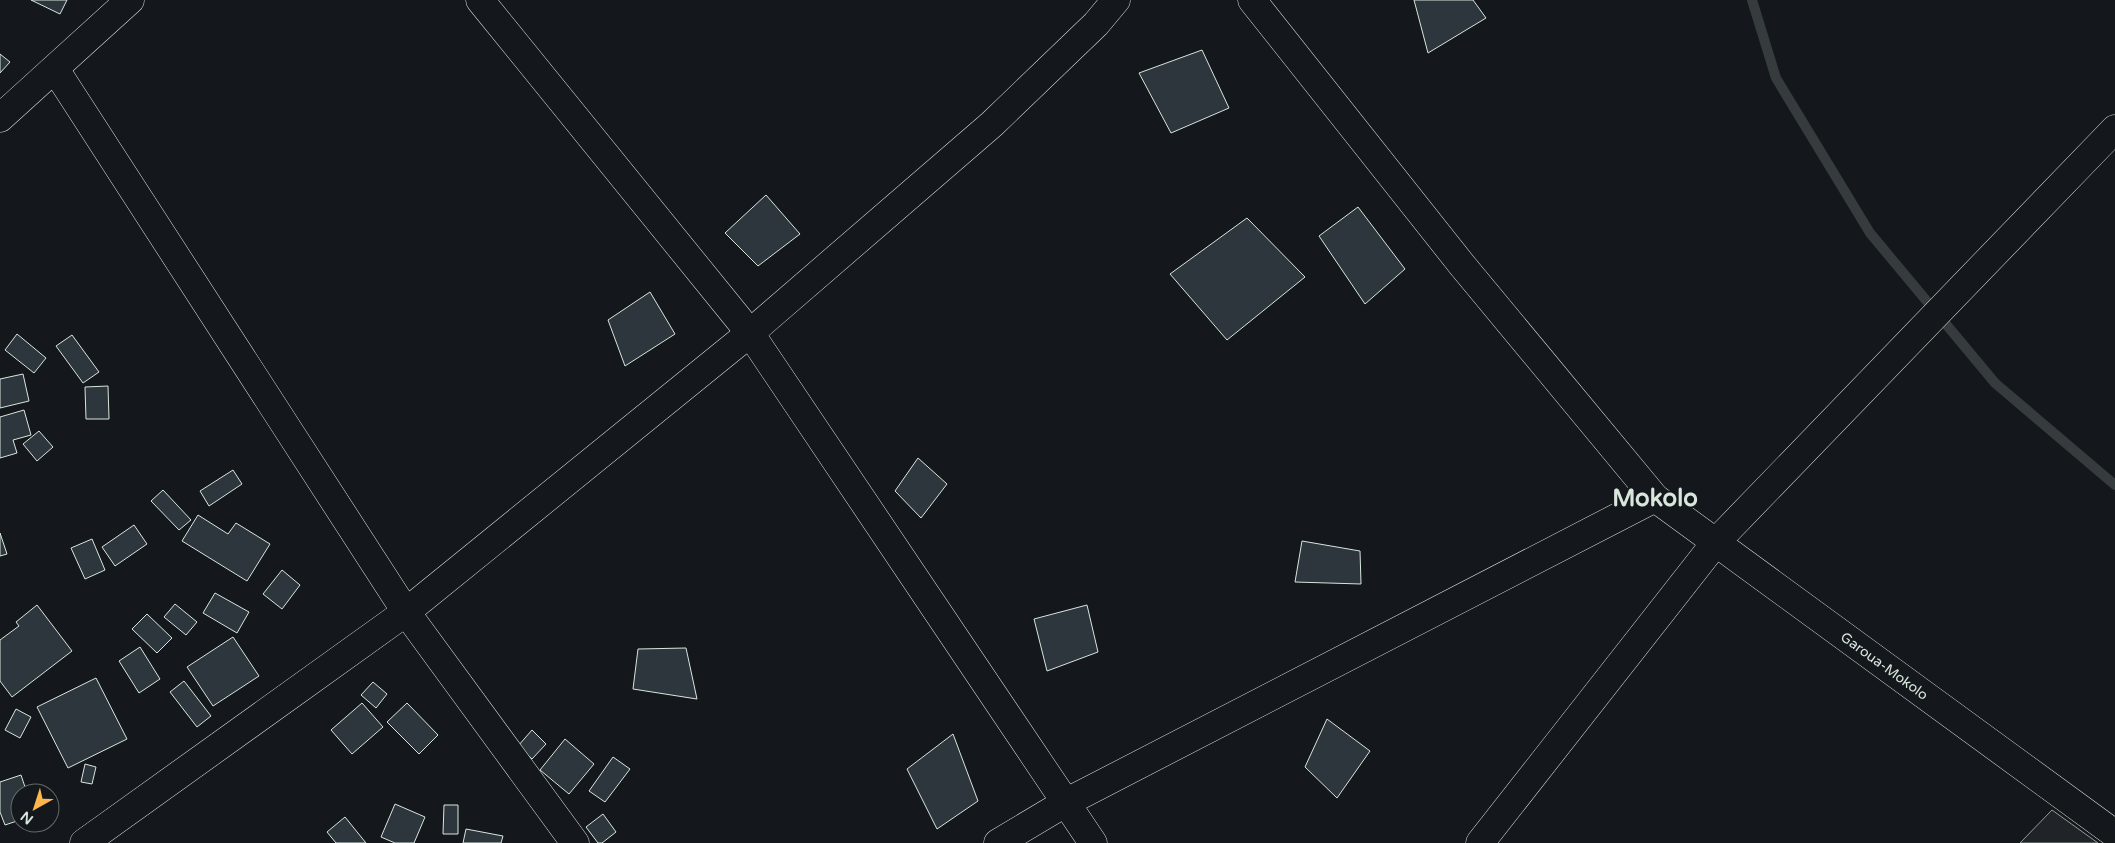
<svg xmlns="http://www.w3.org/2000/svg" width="2115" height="843" font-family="'Varela Round',sans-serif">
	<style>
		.green { fill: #202428; stroke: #939e99 }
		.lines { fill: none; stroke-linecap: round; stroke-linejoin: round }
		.stream { stroke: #363b3e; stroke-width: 10 }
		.building { fill: #2c363c; stroke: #d8e6dc }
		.minor-casing { stroke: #d8e6dc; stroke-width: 29 }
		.major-casing { stroke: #d8e6dc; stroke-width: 29 }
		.minor { stroke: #14181c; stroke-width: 28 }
		.major { stroke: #14181c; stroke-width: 28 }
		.labels { text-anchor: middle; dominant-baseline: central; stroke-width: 4; stroke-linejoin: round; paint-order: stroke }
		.street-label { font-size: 14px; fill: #d8e6dc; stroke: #14181c }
		.town-label { font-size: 24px; font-weight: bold; fill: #d8e6dc; stroke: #14181c }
	</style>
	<rect width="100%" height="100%" fill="#14181c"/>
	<polygon class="green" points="2052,810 2098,843 2020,843"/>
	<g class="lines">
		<polyline class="stream" points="1752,0 1776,78 1870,233 1995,383 2115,485"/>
	</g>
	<g class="building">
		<polygon points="31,0 67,0 60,14"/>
		<polygon points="1414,0 1473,0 1486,18 1428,53"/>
		<polygon points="1202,50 1229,108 1171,133 1139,73"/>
		<polygon points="0,54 10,62 0,73"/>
		<polygon points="766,195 800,234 758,266 725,233"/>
		<polygon points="1358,207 1405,269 1365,304 1319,236"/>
		<polygon points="1247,218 1305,277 1227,340 1170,274"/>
		<polygon points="650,292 675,334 625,366 608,320"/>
		<polygon points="17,334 46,358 34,373 5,350"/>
		<polygon points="72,335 99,372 83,383 56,346"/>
		<polygon points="23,374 29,401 0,408 0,379"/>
		<polygon points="108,386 109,419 86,419 85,387"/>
		<polygon points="24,410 31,435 13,440 17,453 0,458 0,417"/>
		<polygon points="39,431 53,447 37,461 23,444"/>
		<polygon points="918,458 947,484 921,518 895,491"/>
		<polygon points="233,470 242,484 209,506 200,491"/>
		<polygon points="163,490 191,520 179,530 151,501"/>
		<polygon points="198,515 228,534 236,523 270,544 247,581 182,541"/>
		<polygon points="134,525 147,544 115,566 102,547"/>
		<polygon points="0,533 7,554 0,556"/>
		<polygon points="92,539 105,570 85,579 71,548"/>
		<polygon points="1302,541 1360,551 1361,584 1295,582"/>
		<polygon points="282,570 300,585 282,609 263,594"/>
		<polygon points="215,593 249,612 237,633 203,613"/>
		<polygon points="175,604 197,622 186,635 164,617"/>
		<polygon points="37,605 72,651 12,697 0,681 0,640 19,626 16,622"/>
		<polygon points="1087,605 1098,652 1047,671 1034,619"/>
		<polygon points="147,614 172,638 157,653 132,629"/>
		<polygon points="233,637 259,676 213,706 187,667"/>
		<polygon points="140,647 160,679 139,693 119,661"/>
		<polygon points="686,648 697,699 633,689 638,649"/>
		<polygon points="96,678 127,739 68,768 37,707"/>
		<polygon points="184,681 211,716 197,727 170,692"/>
		<polygon points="373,682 387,694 376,708 361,695"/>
		<polygon points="362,703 383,727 352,754 331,730"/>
		<polygon points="407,703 438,735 419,754 387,722"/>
		<polygon points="16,709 31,717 20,738 5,730"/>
		<polygon points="1327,719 1370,751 1337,798 1305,767"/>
		<polygon points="532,730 546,744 532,759 518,746"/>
		<polygon points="953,734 978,801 937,829 907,769"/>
		<polygon points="565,739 594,764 569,794 540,770"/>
		<polygon points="613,757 630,769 605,802 589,791"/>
		<polygon points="85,764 96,767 92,784 81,782"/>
		<polygon points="21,775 27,793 20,793 20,820 5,825 0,812 0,782"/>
		<polygon points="395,804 425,817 414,843 395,843 381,837"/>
		<polygon points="444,805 458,805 458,834 443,834"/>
		<polygon points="603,814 616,832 602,843 598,843 586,827"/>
		<polygon points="345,817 366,843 336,843 327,832"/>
		<polygon points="466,829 503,836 501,843 463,843"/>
	</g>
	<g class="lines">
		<defs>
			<g id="minor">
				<polyline points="480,0 750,333 1093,843"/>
				<polyline points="55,69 406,612 575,843"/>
				<polyline points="0,118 130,0"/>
				<polyline points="84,843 406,612 750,333 992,124 1096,24 1116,0"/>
				<polyline points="1480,843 1716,542 2115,129"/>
			</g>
			<g id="major">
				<path id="s1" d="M1252,0L1462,265L1655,498L2115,834"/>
				<polyline points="998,843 1065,803 1655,498"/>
			</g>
		</defs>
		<use href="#minor" class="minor-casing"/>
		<use href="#major" class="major-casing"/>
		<use href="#minor" class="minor"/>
		<use href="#major" class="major"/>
	</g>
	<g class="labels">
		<g class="street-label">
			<text stroke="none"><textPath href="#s1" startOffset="925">Garoua-Mokolo</textPath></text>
		</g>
		<g class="town-label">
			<text x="1655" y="498">Mokolo</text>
		</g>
	</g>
	<g transform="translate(35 808) rotate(219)"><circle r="24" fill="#14181c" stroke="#626a69"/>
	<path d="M0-4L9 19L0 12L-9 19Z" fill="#ffb74d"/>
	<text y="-8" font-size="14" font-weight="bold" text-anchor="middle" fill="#d8e6dc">N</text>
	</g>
</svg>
